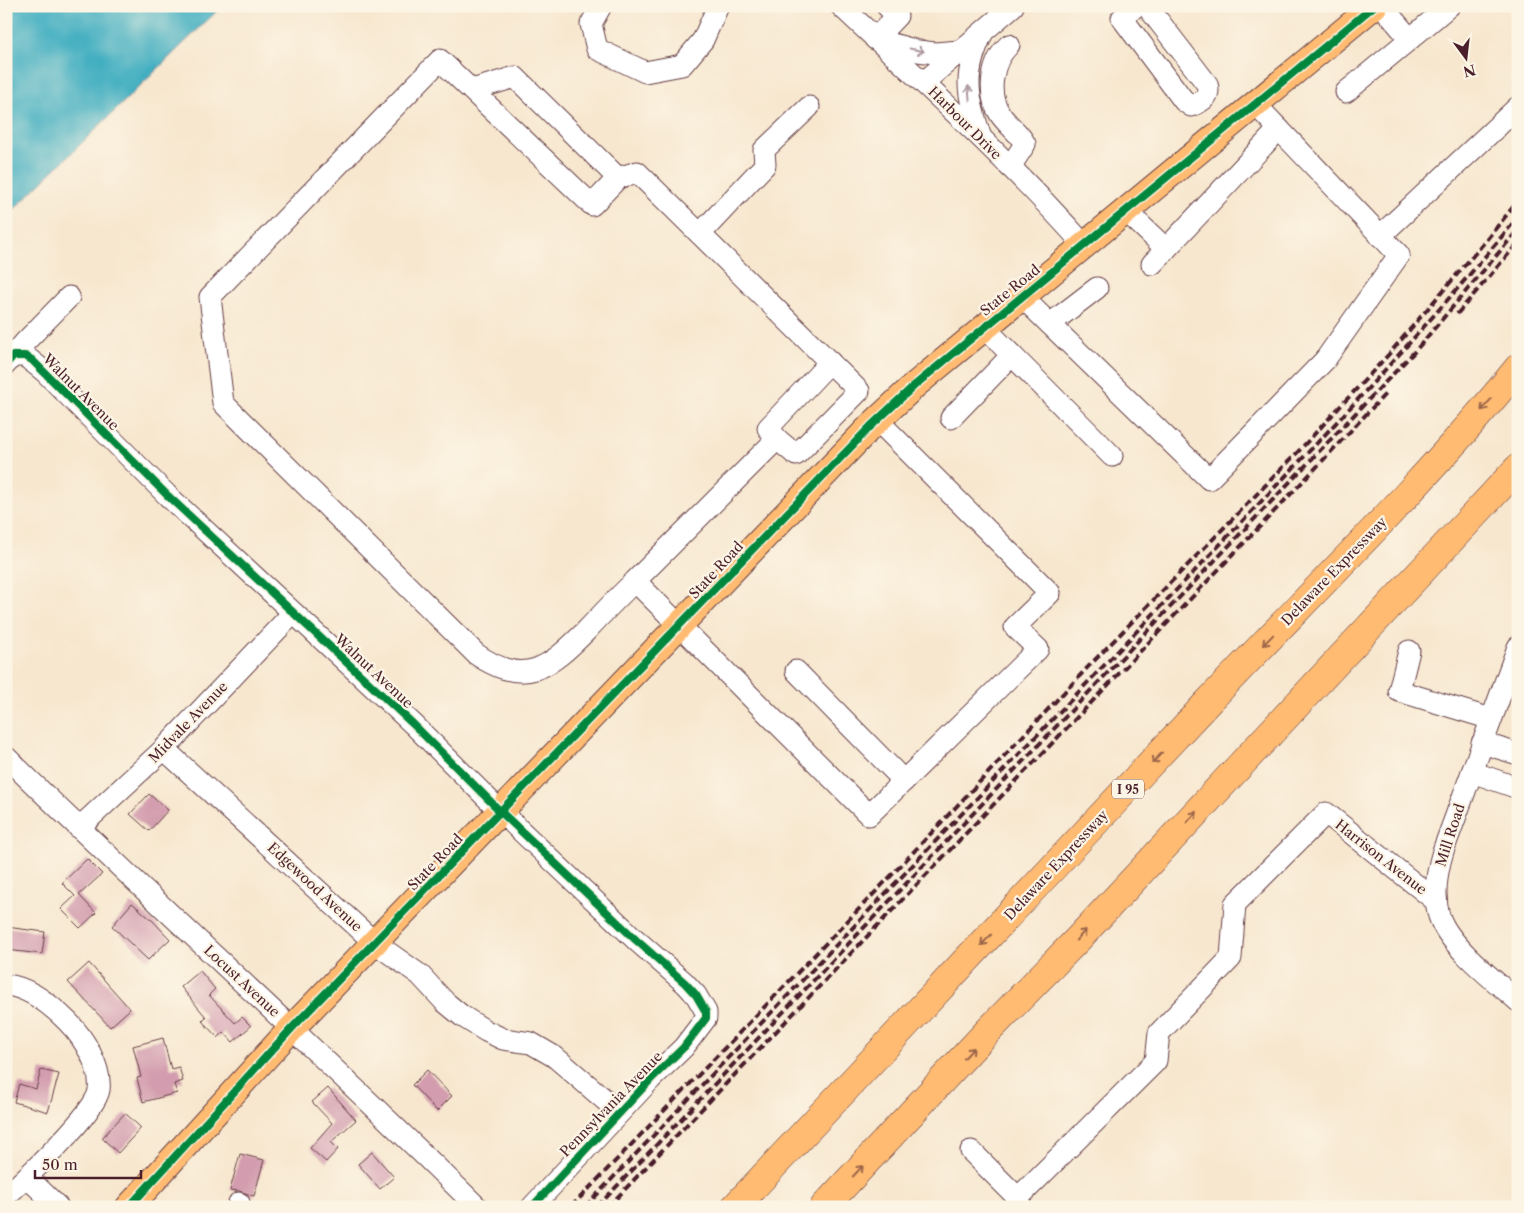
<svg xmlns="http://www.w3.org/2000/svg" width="1524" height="1213" font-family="'Libre Caslon Text',serif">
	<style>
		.water { fill: #43afc1; stroke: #466776 }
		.building { fill: #d39daf }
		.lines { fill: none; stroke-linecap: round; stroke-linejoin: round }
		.minor-casing { stroke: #643d44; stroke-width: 23 }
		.major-casing { stroke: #643d44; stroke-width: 28 }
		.highway-casing { stroke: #643d44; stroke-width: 29 }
		.minor { stroke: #fff; stroke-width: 21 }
		.major { stroke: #ffbb71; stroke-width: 26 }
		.highway { stroke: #ffbb71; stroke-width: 28 }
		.rail { stroke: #4a1f2b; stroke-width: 4; stroke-dasharray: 8 4; stroke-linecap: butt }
		.cycleway-casing { stroke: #fcf5e5; stroke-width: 11 }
		.cycleway { stroke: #00873e; stroke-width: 8 }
		.oneway { stroke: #ae9aa0 }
		.oneway2 { stroke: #9b654a }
		.labels { text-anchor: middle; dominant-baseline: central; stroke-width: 4.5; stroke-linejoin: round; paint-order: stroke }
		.shield { fill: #fcf5e5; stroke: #7f5f63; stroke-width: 1 }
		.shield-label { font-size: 12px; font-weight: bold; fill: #4a1f2b }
		.street-label { font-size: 14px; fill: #4a1f2b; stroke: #fcf5e5 }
	</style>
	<rect width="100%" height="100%" fill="#fcf5e5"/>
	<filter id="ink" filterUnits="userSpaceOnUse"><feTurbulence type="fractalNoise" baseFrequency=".02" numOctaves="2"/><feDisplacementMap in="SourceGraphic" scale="10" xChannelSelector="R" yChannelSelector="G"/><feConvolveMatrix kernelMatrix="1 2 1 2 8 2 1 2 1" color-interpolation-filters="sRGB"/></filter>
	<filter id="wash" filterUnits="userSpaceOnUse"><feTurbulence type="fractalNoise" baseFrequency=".0096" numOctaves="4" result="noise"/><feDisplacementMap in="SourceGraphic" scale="20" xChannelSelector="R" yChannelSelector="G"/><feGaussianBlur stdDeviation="1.12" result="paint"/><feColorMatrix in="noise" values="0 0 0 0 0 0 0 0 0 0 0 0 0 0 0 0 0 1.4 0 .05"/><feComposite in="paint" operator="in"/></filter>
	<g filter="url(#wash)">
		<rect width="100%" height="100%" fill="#f7e7cf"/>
		<polygon class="water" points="6,6 222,6 6,217"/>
		<g id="blocks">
			<g class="building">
				<polygon points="149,794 168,810 149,831 130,814"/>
				<polygon points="87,859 102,874 79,895 96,913 80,928 61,909 75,896 62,883"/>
				<polygon points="132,903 153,921 170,939 148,960 112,926"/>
				<polygon points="6,927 45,932 42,954 6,950"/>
				<polygon points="89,963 130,1009 110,1027 68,982"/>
				<polygon points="200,971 215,989 209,995 235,1023 242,1017 251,1026 233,1042 224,1032 218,1038 202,1021 206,1017 181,987"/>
				<polygon points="163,1038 171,1069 179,1067 183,1081 174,1084 177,1093 143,1102 137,1078 141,1077 133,1046"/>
				<polygon points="41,1070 59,1074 48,1112 14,1102 19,1084 36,1089"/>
				<polygon points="427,1070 452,1096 437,1111 412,1085"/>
				<polygon points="328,1088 356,1120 331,1142 338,1149 326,1162 310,1148 332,1123 312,1102"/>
				<polygon points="125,1113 141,1128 118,1153 102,1138"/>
				<polygon points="372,1152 394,1177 380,1189 358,1164"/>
				<polygon points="240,1154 264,1160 254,1196 239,1191 230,1190"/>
			</g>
		</g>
	</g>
	<g filter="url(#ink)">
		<use href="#blocks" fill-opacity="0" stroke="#643d44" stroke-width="1"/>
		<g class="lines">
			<defs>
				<g id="minor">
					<polyline points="601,6 591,24 597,49 645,72 682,65 703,40 718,6"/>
					<path d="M841,6C924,84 1009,160 1084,245"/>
					<polyline points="887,6 897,16 875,39 918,51 935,53 960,51"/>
					<path d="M1136,6L1122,18L1184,101L1191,106C1202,102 1211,97 1207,84L1147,6"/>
					<polyline points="1382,6 1410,39 1449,6"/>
					<path d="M1009,45C992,61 986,93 1000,114C1007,125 1019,132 1025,144L1010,167"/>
					<polyline points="924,82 1013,6"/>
					<polyline points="472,90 515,77 618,178"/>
					<polyline points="1346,92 1410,39"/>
					<path d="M980,135C967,94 963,74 982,34"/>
					<polyline points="1126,211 1166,249"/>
					<polyline points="700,234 765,165 764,150 809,107"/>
					<polyline points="1380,236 1518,107"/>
					<polyline points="1152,264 1279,129"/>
					<polyline points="1021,296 1209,479 1325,360 1399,255 1255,104"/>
					<polyline points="1050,324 1097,288"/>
					<polyline points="984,327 1112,456"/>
					<polyline points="13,356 25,356 45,372 168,496 414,725 501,812 636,940 685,983 696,995 706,1012 706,1018 684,1047 651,1079 532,1207"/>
					<polyline points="6,364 25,342 69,297"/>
					<polyline points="951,418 1012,355"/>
					<polyline points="777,439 768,428 830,362"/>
					<path d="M635,581C618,597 602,614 586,631C549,668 525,688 476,654L223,403L210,297L440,60L592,205L618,178L637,172L859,391L796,455L777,439L635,581L869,815L1038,649L1015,627L1050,593L877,420"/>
					<path d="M1518,647L1443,851C1437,871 1433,895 1439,916C1449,946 1494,980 1518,1001"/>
					<polyline points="1409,651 1399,691 1491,719"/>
					<polyline points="796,671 904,781"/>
					<polyline points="1482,743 1518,754"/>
					<polyline points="164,749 375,943 420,975 445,1002 462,1016 486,1031 503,1039 531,1043 555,1057 619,1112"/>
					<path d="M6,757C161,909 323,1054 477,1207"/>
					<polyline points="1472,772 1518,788"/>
					<polyline points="79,828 164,749 293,613"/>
					<path d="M6,985C29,987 52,1006 68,1022C83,1037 102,1067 99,1090C96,1112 25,1179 6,1196"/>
					<polyline points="971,1151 1018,1198 1156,1061 1159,1033 1231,958 1235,904 1326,813 1436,901"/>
					<polyline points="27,1177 58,1207"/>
					<polyline points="239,1203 239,1207"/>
				</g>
				<polyline id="major" points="129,1207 292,1028 871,426 915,385 1374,6"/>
				<g id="highway">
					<path d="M735,1207C893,1039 1050,870 1208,702C1312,592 1422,486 1518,368"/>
					<polyline points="824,1207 988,1031 1078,939 1518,468"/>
				</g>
			</defs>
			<use href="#minor" class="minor-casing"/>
			<use href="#major" class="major-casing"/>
			<use href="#highway" class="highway-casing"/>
			<use href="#minor" class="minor"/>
			<use href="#major" class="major"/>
			<use href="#highway" class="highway"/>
			<g class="rail">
				<polyline points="1457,314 1518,243"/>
				<polyline points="571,1207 887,880 1088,667 1294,456 1389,354 1483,244 1518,201"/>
				<path d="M585,1207L1300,461C1375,382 1448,302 1518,217"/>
				<polyline points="597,1207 1416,350 1518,230"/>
				<polyline points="608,1207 1311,473 1387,392"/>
			</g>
			<defs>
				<g id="cycleway">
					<polyline points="6,364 13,356 25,356 32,360 168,496 414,725 501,812 636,940 685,983 696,995 706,1012 706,1018 684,1047 651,1079 532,1207"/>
					<polyline points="129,1207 292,1028 871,426 915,385 1374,6"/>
				</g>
			</defs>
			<use href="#cycleway" class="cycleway-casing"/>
			<use href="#cycleway" class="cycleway"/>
		</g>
		<defs><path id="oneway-shaft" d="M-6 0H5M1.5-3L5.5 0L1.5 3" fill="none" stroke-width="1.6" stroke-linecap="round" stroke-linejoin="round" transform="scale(1.25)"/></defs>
		<g class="oneway">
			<use href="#oneway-shaft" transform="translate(917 50) rotate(12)"/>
			<use href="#oneway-shaft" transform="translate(969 93) rotate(-95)"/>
		</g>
		<g class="oneway2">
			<use href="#oneway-shaft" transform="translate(1486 405) rotate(131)"/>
			<use href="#oneway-shaft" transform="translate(1268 640) rotate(134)"/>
			<use href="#oneway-shaft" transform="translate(1157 758) rotate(133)"/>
			<use href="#oneway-shaft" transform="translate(1192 817) rotate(-47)"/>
			<use href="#oneway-shaft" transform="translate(1081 935) rotate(-47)"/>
			<use href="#oneway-shaft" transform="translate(986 940) rotate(134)"/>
			<use href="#oneway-shaft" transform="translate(969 1053) rotate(-47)"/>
			<use href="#oneway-shaft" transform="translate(858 1171) rotate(-47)"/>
		</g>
	</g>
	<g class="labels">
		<rect class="shield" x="1112" y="779.5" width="32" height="19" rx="4"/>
		<g class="shield-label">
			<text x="1128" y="789">I 95</text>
		</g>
		<g class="street-label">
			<text transform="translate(965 123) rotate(45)">Harbour Drive</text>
			<text transform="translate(1010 290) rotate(-39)">State Road</text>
			<text transform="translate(81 392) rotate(45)">Walnut Avenue</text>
			<text transform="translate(716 570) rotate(-47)">State Road</text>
			<text transform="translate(1334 571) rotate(-46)">Delaware Expressway</text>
			<text transform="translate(374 671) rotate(43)">Walnut Avenue</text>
			<text transform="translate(188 722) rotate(-46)">Midvale Avenue</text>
			<text transform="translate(1450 835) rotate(-72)">Mill Road</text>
			<text transform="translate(1381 857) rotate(38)">Harrison Avenue</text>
			<text transform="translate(435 862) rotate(-46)">State Road</text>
			<text transform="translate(1056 865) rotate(-47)">Delaware Expressway</text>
			<text transform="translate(315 887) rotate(43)">Edgewood Avenue</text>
			<text transform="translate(242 981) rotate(43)">Locust Avenue</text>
			<text transform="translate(611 1104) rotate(-46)">Pennsylvania Avenue</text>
		</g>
	</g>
	<rect width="1524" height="1213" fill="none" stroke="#fcf5e5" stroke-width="25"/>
	<g transform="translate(1466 58) rotate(165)" stroke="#fcf5e5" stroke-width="4" paint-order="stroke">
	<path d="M0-4L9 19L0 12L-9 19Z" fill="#4a1f2b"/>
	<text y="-8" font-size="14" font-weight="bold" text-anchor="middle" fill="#4a1f2b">N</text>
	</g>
	<path d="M35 1170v8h106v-8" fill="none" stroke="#4a1f2b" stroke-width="2.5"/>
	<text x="42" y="1170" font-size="15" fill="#4a1f2b" stroke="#fcf5e5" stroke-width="4" paint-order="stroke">50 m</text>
</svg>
